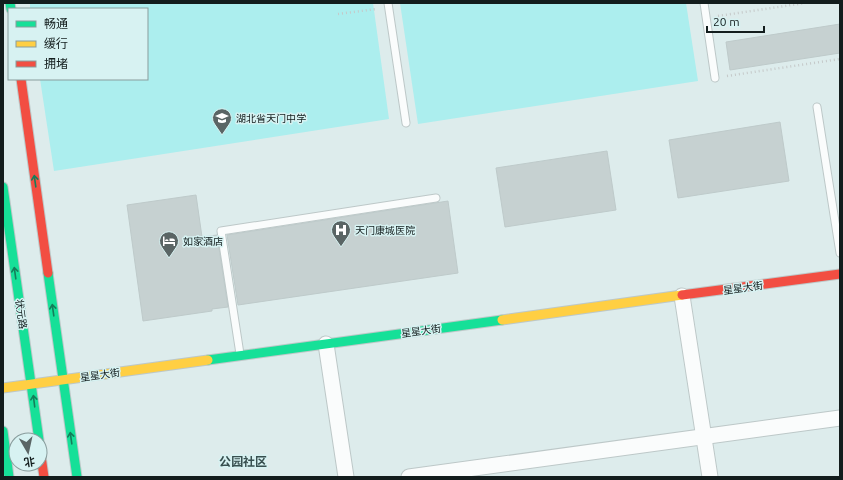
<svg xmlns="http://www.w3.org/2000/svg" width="843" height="480" font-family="Ubuntu,'Noto Sans SC',sans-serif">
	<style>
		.green { fill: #aceeee }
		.building { fill: #c6d1d1; stroke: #becaca }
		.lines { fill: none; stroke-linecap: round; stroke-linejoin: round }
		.lane-casing { stroke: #bdc8c8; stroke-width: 9 }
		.street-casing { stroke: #bdc8c8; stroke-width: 17 }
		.fast-casing { stroke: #bdc8c8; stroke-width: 11 }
		.slow-casing { stroke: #bdc8c8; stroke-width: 11 }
		.jam-casing { stroke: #bdc8c8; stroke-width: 11 }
		.path { stroke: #c5c9c9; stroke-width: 2.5; stroke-dasharray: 1 3; stroke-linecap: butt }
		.lane { stroke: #fafcfc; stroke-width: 7 }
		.street { stroke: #fafcfc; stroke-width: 15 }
		.fast { stroke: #16e098; stroke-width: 9 }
		.slow { stroke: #ffcf43; stroke-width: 9 }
		.jam { stroke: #f24e42; stroke-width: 9 }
		.oneway { stroke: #147e5a }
		.labels { text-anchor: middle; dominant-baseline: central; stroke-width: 3; stroke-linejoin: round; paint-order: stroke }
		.poi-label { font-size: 10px; fill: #131d1d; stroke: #d7f2f2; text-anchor: start }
		.street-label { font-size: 10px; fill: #131d1d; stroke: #d7f2f2 }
		.quarter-label { font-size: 12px; font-weight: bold; fill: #384f4f; stroke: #d7f2f2 }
	</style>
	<rect width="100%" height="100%" fill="#ddecec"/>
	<g class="green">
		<polygon points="30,3 373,3 389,119 54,171 40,79 147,79 147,9 30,9"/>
		<polygon points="400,3 686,3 698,81 418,124"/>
	</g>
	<g class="building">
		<polygon points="840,24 840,53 730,70 726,42"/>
		<polygon points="780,122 789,181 678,198 669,140"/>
		<polygon points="607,151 616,210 505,227 496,168"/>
		<polygon points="196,195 202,237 217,235 228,307 212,309 212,311 143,321 127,205"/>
		<polygon points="448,201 458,273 238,305 227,235"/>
	</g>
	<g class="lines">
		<defs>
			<g id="lane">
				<polyline points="388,3 406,123"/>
				<polyline points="704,3 715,78"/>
				<polyline points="817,107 840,253"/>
				<polyline points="240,354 221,231 436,198"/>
			</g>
			<g id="street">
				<polyline points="682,296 710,477"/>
				<polyline points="326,344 346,477"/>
				<polyline points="409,477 840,418"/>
			</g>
			<g id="fast">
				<polyline points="10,3 11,9"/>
				<polyline points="3,187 39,440"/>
				<polyline points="48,273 77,477"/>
				<polyline points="208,360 502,320"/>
				<polyline points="3,431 9,477"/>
			</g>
			<g id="slow">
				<polyline points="502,320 682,295"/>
				<polyline points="3,388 208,360"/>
			</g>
			<g id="jam">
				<polyline points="21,79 48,273"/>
				<polyline points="682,295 840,274"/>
				<polyline points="40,449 44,477"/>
			</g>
		</defs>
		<use href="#lane" class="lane-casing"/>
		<use href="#street" class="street-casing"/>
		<use href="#fast" class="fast-casing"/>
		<use href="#slow" class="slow-casing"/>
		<use href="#jam" class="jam-casing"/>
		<g class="path">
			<polyline points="338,14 376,9"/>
			<polyline points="718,16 805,3"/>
			<polyline points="727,76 840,59"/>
		</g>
		<use href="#lane" class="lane"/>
		<use href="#street" class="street"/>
		<use href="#fast" class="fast"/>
		<use href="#slow" class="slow"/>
		<use href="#jam" class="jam"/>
	</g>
	<defs><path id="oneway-shaft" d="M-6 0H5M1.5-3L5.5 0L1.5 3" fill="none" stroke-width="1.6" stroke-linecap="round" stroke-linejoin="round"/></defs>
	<g class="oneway">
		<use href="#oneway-shaft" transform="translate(35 181) rotate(-98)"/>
		<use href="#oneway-shaft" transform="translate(15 273) rotate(-98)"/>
		<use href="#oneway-shaft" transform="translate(53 310) rotate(-98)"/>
		<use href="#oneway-shaft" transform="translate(34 401) rotate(-97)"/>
		<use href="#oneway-shaft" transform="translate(71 438) rotate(-98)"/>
	</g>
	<defs>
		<symbol id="school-pin" viewBox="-11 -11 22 30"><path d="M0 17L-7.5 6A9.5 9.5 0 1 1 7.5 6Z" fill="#5a6565" stroke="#d7f2f2"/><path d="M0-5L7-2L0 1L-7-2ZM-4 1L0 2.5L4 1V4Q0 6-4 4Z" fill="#fff"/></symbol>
		<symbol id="hospital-pin" viewBox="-11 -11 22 30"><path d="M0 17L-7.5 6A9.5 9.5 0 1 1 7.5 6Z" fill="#5a6565" stroke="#d7f2f2"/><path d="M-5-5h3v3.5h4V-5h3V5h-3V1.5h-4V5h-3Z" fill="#fff"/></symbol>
		<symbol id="hotel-pin" viewBox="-11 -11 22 30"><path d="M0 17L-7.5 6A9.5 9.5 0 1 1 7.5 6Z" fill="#5a6565" stroke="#d7f2f2"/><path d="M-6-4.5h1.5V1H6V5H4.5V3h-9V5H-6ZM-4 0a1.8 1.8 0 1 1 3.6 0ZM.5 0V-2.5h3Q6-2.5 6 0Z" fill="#fff"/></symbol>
	</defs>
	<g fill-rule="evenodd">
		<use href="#school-pin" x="211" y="107" width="22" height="30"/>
		<use href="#hospital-pin" x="330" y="219" width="22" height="30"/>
		<use href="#hotel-pin" x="158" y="230" width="22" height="30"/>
	</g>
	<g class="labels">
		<g class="poi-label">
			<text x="236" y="118">湖北省天门中学</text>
			<text x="355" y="230">天门康城医院</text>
			<text x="183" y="241">如家酒店</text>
		</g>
		<g class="street-label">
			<text transform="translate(743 288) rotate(-8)">星星大街</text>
			<text transform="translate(21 314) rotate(82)">状元路</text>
			<text transform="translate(421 331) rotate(-8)">星星大街</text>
			<text transform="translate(100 375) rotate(-8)">星星大街</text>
		</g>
		<g class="quarter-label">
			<text x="243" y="461">公园社区</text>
		</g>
	</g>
	<rect width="843" height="480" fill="none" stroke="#131d1d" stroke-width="8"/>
	<rect x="8" y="8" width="140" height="72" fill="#d7f2f2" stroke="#899d9d"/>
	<rect x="16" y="21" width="20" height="6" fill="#16e098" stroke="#899d9d"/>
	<text x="44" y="28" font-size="12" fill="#131d1d">畅通</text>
	<rect x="16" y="41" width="20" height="6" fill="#ffcf43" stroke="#899d9d"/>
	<text x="44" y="48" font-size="12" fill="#131d1d">缓行</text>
	<rect x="16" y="61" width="20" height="6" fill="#f24e42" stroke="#899d9d"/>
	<text x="44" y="68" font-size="12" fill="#131d1d">拥堵</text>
	<g transform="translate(28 452) rotate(171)"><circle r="19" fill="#d7f2f2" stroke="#899d9d"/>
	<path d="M0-3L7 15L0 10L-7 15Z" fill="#5a6565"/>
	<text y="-6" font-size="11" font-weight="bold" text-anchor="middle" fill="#131d1d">北</text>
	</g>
	<path d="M707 26v6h57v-6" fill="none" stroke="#131d1d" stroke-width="2"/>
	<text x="713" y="26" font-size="12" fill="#131d1d" stroke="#d7f2f2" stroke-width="3" paint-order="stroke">20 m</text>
</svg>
